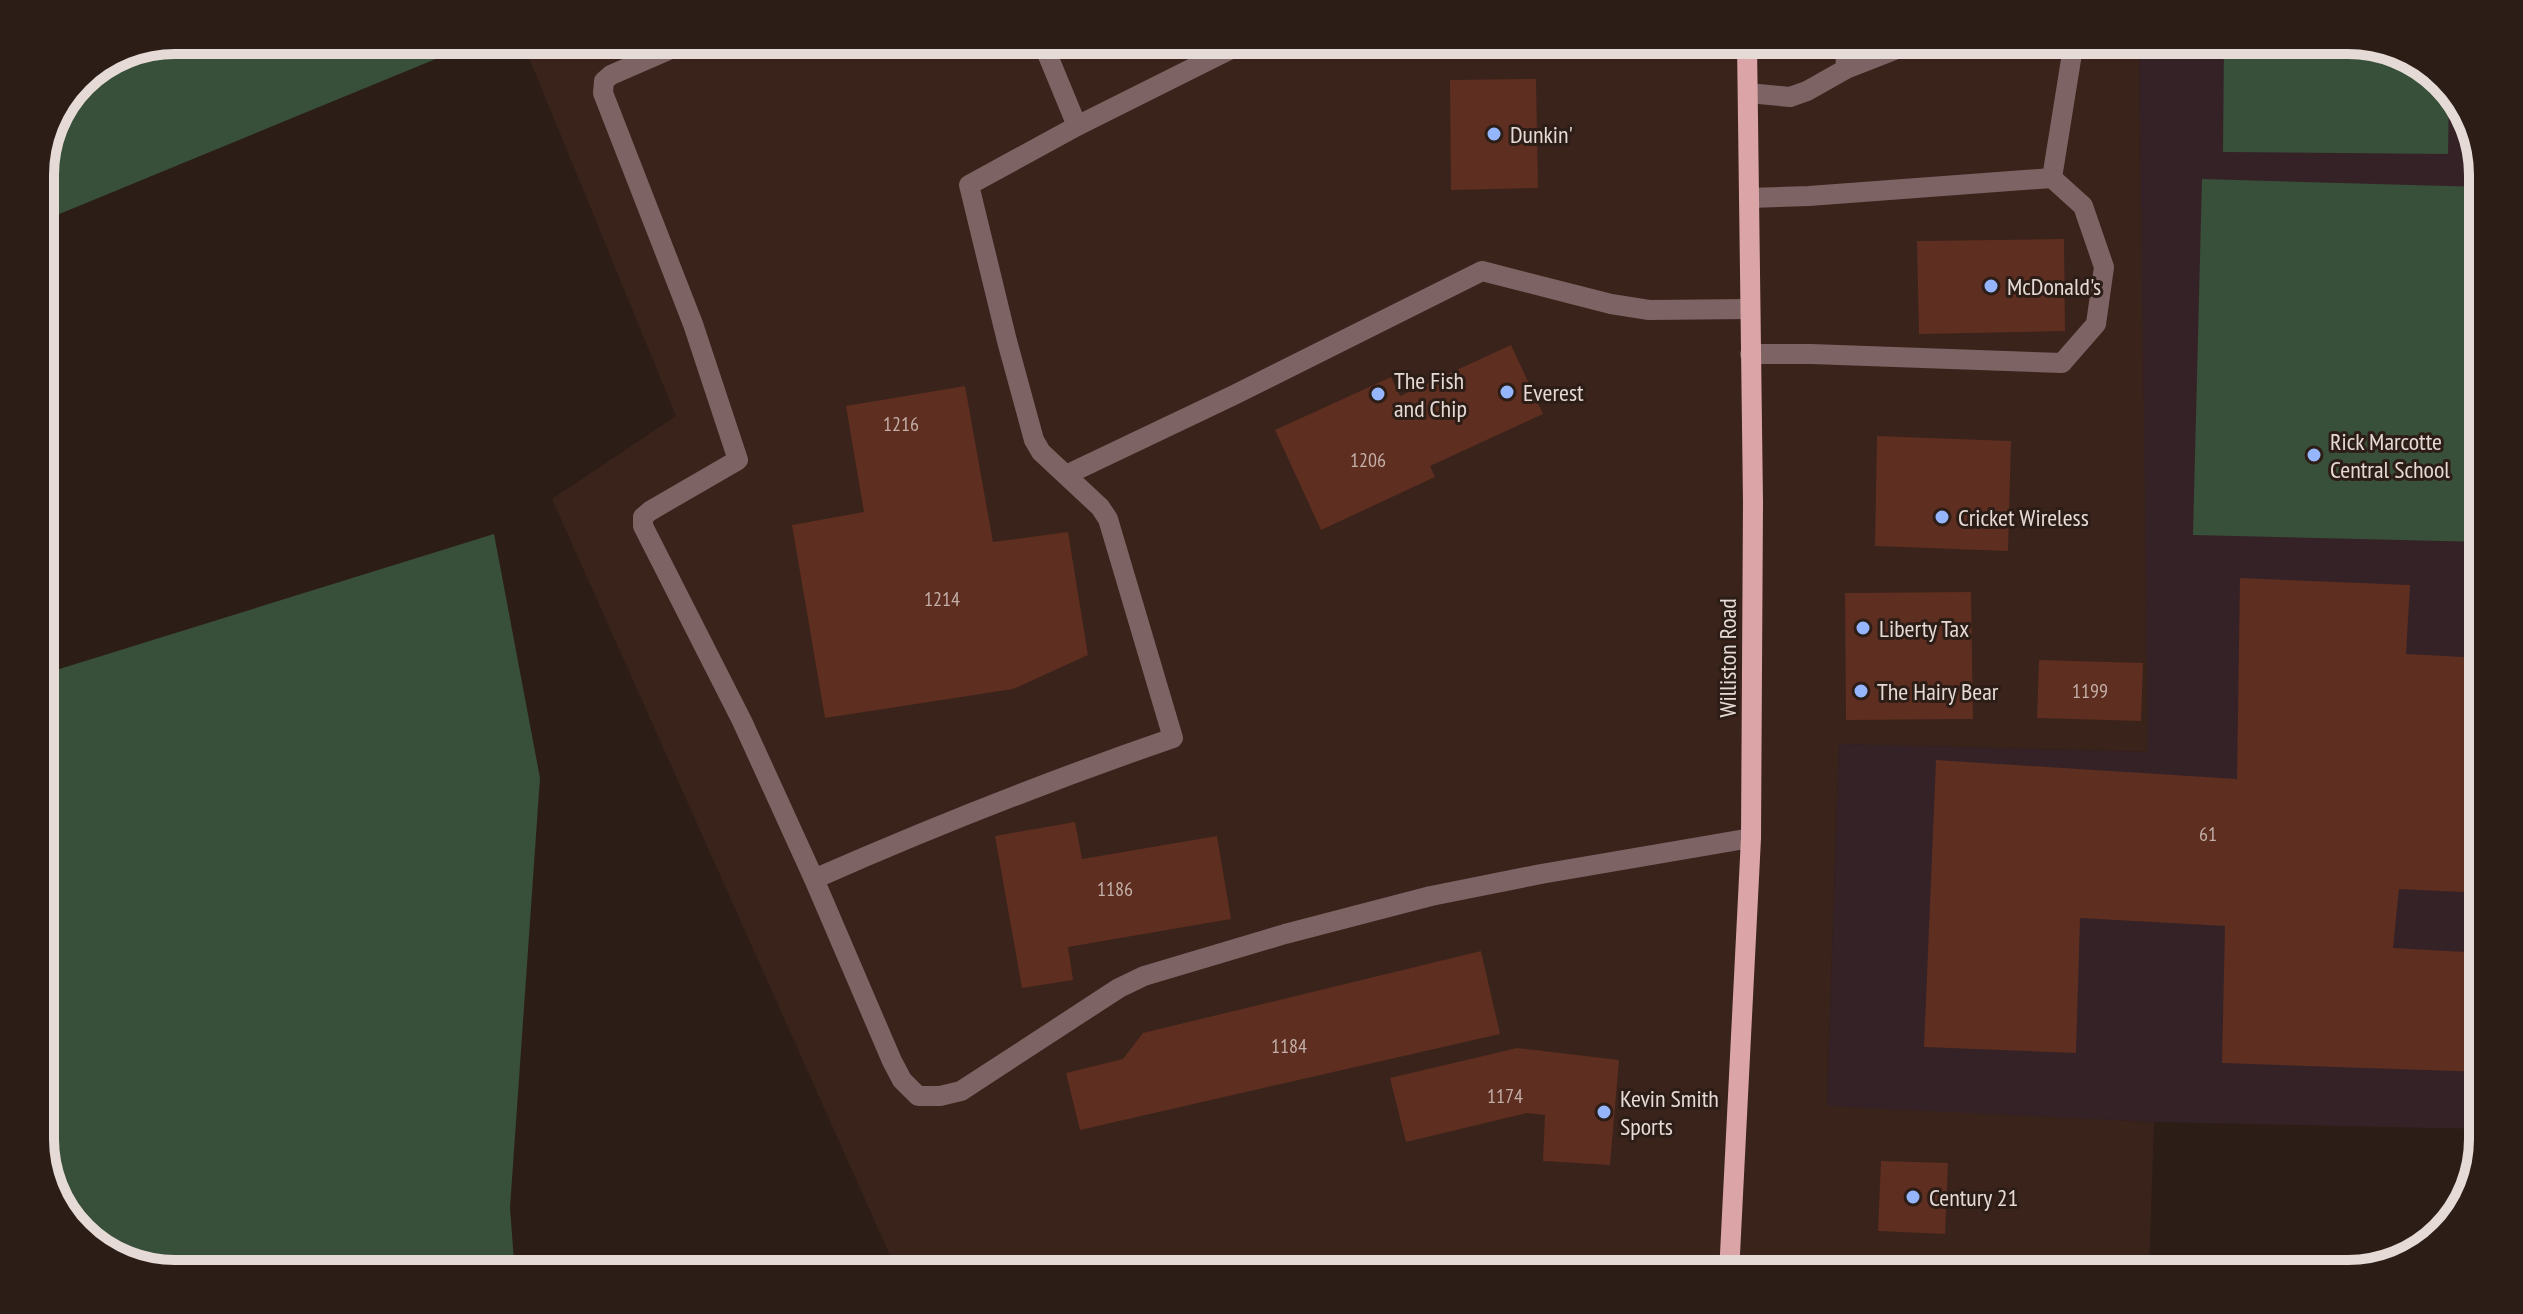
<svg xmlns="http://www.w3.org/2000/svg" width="2523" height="1314" font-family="'PT Sans Narrow',sans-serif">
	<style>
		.built { fill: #39231b }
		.education { fill: #352226 }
		.green { fill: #384f3a }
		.building { fill: #5e2e20 }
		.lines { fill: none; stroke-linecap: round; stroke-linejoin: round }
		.minor { stroke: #7d6364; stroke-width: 20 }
		.major { stroke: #dba5a8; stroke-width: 20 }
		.poi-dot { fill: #95b6fd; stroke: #2d1d17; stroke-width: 3 }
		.labels { text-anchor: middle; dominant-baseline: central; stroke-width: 6; stroke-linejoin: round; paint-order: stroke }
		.number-label { font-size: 20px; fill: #c3afa8 }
		.poi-label { font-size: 24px; fill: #e5dad6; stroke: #2d1d17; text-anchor: start }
		.street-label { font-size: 24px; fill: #e5dad6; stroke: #2d1d17 }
		.rim { fill: none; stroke: #e5dad6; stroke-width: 10 }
	</style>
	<rect width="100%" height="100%" fill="#2d1d17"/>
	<polygon class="built" points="2139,41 2149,752 1839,744 1827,1105 2154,1122 2149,1274 1043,1274 1042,1272 897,1271 552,499 676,416 525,48"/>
	<polygon class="education" points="2348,40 2408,54 2461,100 2483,166 2483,1129 2154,1122 1827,1106 1839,744 2148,752 2139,41"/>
	<g class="green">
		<polygon points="2348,40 2408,54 2449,90 2448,154 2223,152 2224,41"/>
		<polygon points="460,49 40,222 40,166 80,79 124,50"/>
		<polygon points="2202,179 2483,187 2483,542 2193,535"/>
		<polygon points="494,534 540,778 510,1208 515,1274 175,1274 115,1260 63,1215 40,1149 40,675"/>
	</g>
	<g class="building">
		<polygon points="1536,79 1538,188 1451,190 1450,80"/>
		<polygon points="2064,239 2065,331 1919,334 1917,241"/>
		<polygon points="1511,345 1543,414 1430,466 1435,477 1321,530 1275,430 1391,377 1400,396"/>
		<polygon points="965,386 993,542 1068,532 1088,655 1013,689 825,718 792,525 864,512 846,406"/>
		<polygon points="1877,436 2011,441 2008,551 1875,546"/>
		<polygon points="2240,578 2410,585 2406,654 2483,658 2483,893 2399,889 2393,948 2483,953 2483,1072 2222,1063 2225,926 2080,918 2076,1053 1924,1047 1936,760 2237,779"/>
		<polygon points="1971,592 1973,719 1846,720 1845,593"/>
		<polygon points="2039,660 2143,663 2141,721 2037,718"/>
		<polygon points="1075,822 1082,859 1217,836 1231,919 1068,947 1073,980 1022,988 995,836"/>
		<polygon points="1481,951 1500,1034 1080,1130 1066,1073 1123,1059 1143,1033"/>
		<polygon points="1517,1048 1619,1060 1610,1165 1543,1161 1545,1115 1527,1113 1406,1142 1390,1078"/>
		<polygon points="1881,1161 1948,1163 1945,1234 1878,1231"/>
		<polygon points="1373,1257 1489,1265 1488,1274 1372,1274"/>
	</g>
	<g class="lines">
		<g class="minor">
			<polyline points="1044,46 1077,126"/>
			<polyline points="673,48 611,75 604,81 603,93 693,324 738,460 650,511 643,517 643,526 742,721 814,879 892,1061 902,1080 918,1096 940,1096 961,1091 1119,988 1144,976 1285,934 1431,896 1541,874 1751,838"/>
			<polyline points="1846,69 1915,42"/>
			<polyline points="1748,93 1790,97 1807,91 1846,69 1845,42"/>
			<polyline points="2052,178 2074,41"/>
			<polyline points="1749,198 1809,196 2052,178 2083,206 2104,267 2096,324 2062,363 1811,354 1750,354"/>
			<polyline points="1066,475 1234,395 1482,271 1611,304 1649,310 1750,309"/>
			<path d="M814,879C932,827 1051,780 1173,738L1108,519L1100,507L1041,452L1034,440L1007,341L969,185L1077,126L1239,45"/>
		</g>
		<polyline class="major" points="1729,1274 1751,838 1753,502 1747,43"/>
	</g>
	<g class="poi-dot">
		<circle cx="1494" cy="134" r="8"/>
		<circle cx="1991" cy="286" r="8"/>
		<circle cx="1507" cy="392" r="8"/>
		<circle cx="1378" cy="394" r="8"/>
		<circle cx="2314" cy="455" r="8"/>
		<circle cx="1942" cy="517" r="8"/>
		<circle cx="1863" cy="628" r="8"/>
		<circle cx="1861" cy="691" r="8"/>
		<circle cx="1604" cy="1112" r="8"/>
		<circle cx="1913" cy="1197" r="8"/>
	</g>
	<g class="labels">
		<g class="number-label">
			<text x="901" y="424">1216</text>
			<text x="1368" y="460">1206</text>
			<text x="942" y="599">1214</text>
			<text x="2090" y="691">1199</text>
			<text x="2208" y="834">61</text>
			<text x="1115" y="889">1186</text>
			<text x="1289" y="1046">1184</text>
			<text x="1505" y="1096">1174</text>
		</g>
		<g class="poi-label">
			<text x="1510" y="134">Dunkin'</text>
			<text x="2007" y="286">McDonald's</text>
			<text x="1394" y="380">The Fish<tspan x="1394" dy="28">and Chip</tspan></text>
			<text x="1523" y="392">Everest</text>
			<text x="2330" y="441">Rick Marcotte<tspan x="2330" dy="28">Central School</tspan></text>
			<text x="1958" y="517">Cricket Wireless</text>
			<text x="1879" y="628">Liberty Tax</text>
			<text x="1877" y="691">The Hairy Bear</text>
			<text x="1620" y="1098">Kevin Smith<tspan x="1620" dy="28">Sports</tspan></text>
			<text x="1929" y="1197">Century 21</text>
		</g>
		<g class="street-label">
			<text transform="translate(1727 658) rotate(-90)">Williston Road</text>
		</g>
	</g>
	<path d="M0 0H2523V1314H0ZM175 54H2348A121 121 0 0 1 2469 175V1139A121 121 0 0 1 2348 1260H175A121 121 0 0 1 54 1139V175A121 121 0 0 1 175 54Z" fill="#2d1d17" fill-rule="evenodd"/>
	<path class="rim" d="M175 54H2348A121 121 0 0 1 2469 175V1139A121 121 0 0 1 2348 1260H175A121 121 0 0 1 54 1139V175A121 121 0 0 1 175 54Z"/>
</svg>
